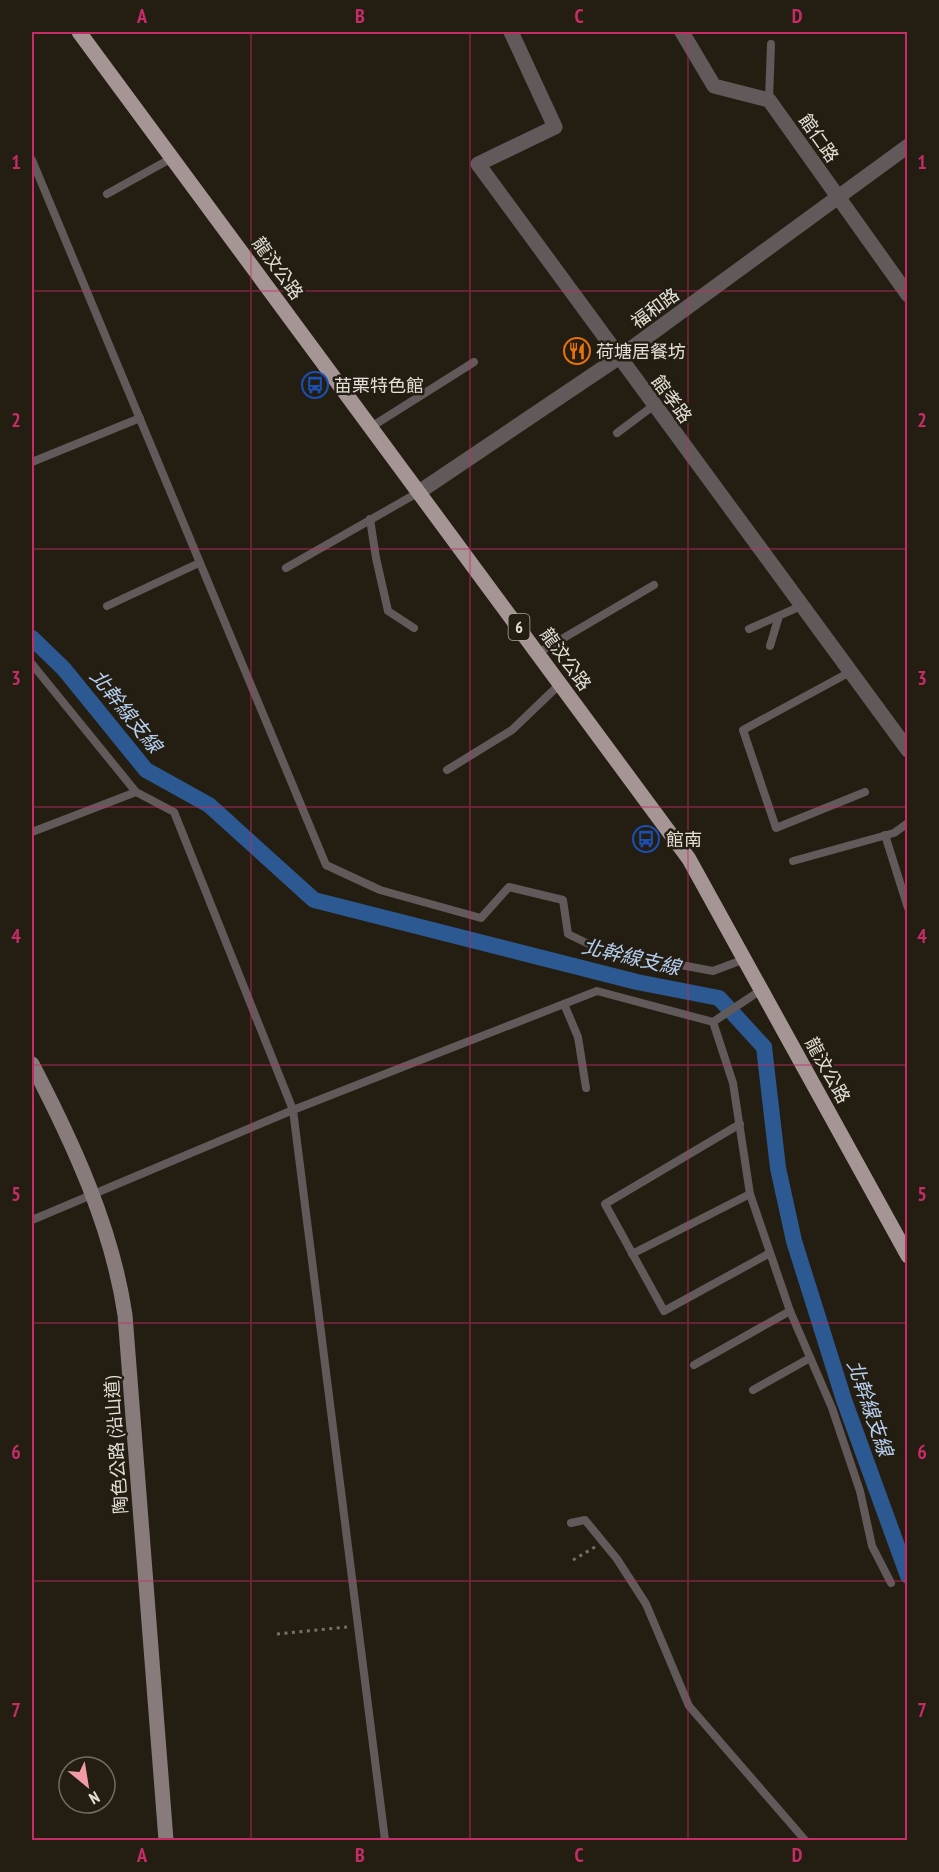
<svg xmlns="http://www.w3.org/2000/svg" width="939" height="1872" font-family="'PT Sans Narrow','Noto Sans TC',sans-serif">
	<style>
		.lines { fill: none; stroke-linecap: round; stroke-linejoin: round }
		.canal { stroke: #2c5991; stroke-width: 16 }
		.path { stroke: #767167; stroke-width: 3; stroke-dasharray: 3 4.5; stroke-linecap: butt }
		.lane { stroke: #625a5a; stroke-width: 8 }
		.street { stroke: #625a5a; stroke-width: 15 }
		.secondary { stroke: #887b7b; stroke-width: 15 }
		.primary { stroke: #a69595; stroke-width: 15 }
		.grid { fill: none; stroke: #c52c68; stroke-width: 1.5; stroke-opacity: 0.55 }
		.labels { text-anchor: middle; dominant-baseline: central; stroke-width: 5; stroke-linejoin: round; paint-order: stroke }
		.shield { fill: #241e12; stroke: #aaa69d; stroke-width: 1.5 }
		.shield-label { font-size: 16px; font-weight: bold; fill: #e4e0d8 }
		.street-label { font-size: 18px; fill: #e4e0d8; stroke: #241e12 }
		.poi-label { font-size: 18px; fill: #e4e0d8; stroke: #241e12; text-anchor: start }
		.water-label { font-size: 20px; font-style: italic; fill: #b5ceef; stroke: #241e12 }
		.neatline { fill: none; stroke: #c52c68; stroke-width: 2 }
		.grid-label { font-size: 20px; text-anchor: middle; font-weight: bold; fill: #c52c68 }
	</style>
	<rect width="100%" height="100%" fill="#241e12"/>
	<g class="lines">
		<polyline class="canal" points="32,638 64,669 146,770 209,805 314,900 637,982 719,998 764,1047 778,1168 794,1241 844,1400 908,1576"/>
		<g class="path">
			<polyline points="573,1560 595,1547"/>
			<polyline points="277,1634 347,1627"/>
		</g>
		<g class="lane">
			<polyline points="769,100 771,44"/>
			<polyline points="32,160 326,865 380,890 481,918 509,887 563,900 568,934 601,950 713,971 745,959"/>
			<polyline points="107,194 172,158"/>
			<polyline points="371,427 474,362"/>
			<polyline points="617,433 653,406"/>
			<polyline points="32,462 140,418"/>
			<polyline points="370,519 376,558 388,611 414,628"/>
			<polyline points="286,568 419,492"/>
			<polyline points="107,606 199,563"/>
			<polyline points="749,629 801,606"/>
			<polyline points="770,646 779,616"/>
			<polyline points="538,653 654,585"/>
			<polyline points="32,664 136,792 174,812 293,1110 385,1840"/>
			<polyline points="850,672 743,730 776,828 865,792"/>
			<polyline points="447,770 512,730 560,684"/>
			<polyline points="32,832 136,792"/>
			<polyline points="885,835 908,908"/>
			<polyline points="793,861 894,833 908,823"/>
			<polyline points="564,1004 578,1037 586,1088"/>
			<polyline points="713,1022 733,1083 750,1194 790,1311 832,1408 860,1491 872,1546 891,1583"/>
			<polyline points="740,1124 605,1204 664,1311 770,1253"/>
			<polyline points="32,1220 293,1110 597,991 713,1022 761,990"/>
			<polyline points="632,1254 750,1194"/>
			<polyline points="694,1365 790,1311"/>
			<polyline points="753,1390 810,1358"/>
			<polyline points="571,1523 585,1520 617,1559 646,1604 689,1706 805,1840"/>
		</g>
		<g class="street">
			<polyline points="511,32 555,127 478,164 908,750"/>
			<polyline points="682,32 714,86 769,100 908,295"/>
			<polyline points="419,492 618,358 908,146"/>
		</g>
		<path class="secondary" d="M32,1064C73,1143 112,1227 125,1315L166,1840"/>
		<polyline class="primary" points="79,32 689,859 908,1256"/>
	</g>
	<path class="grid" d="M251,32V1840M470,32V1840M688,32V1840M32,291H908M32,549H908M32,807H908M32,1065H908M32,1323H908M32,1581H908"/>
	<defs>
		<symbol id="restaurant-ring" viewBox="-11 -11 22 22"><circle r="9.5" fill="#241e12" stroke="#e8710a" stroke-width="1.5"/><path d="M-5-6h1v4h1v-4h1v4h1v-4h1v5L-1.5 .5V6h-2V.5L-5-1ZM5-6V6H3V1.5H1.5Q1.5-4 5-6Z" fill="#e8710a"/></symbol>
		<symbol id="bus-ring" viewBox="-11 -11 22 22"><circle r="9.5" fill="#241e12" stroke="#1a4fb4" stroke-width="1.5"/><path d="M-5-6H5V4H4V6H2V4H-2V6H-4V4H-5ZM-3.5-4V0h7V-4ZM-3.5 1.2v1.5H-2V1.2ZM2 1.2v1.5H3.5V1.2Z" fill="#1a4fb4"/></symbol>
	</defs>
	<g fill-rule="evenodd">
		<use href="#restaurant-ring" x="562" y="336" width="30" height="30"/>
		<use href="#bus-ring" x="300" y="370" width="30" height="30"/>
		<use href="#bus-ring" x="631" y="824" width="30" height="30"/>
	</g>
	<g class="labels">
		<rect class="shield" x="508.5" y="614" width="21" height="26" rx="4.5"/>
		<g class="shield-label">
			<text x="519" y="627">6</text>
		</g>
		<g class="street-label">
			<text transform="translate(819 138) rotate(55)">館仁路</text>
			<text transform="translate(278 268) rotate(54)">龍汶公路</text>
			<text transform="translate(655 308) rotate(-36)">福和路</text>
			<text transform="translate(672 399) rotate(54)">館孝路</text>
			<text transform="translate(566 659) rotate(54)">龍汶公路</text>
			<text transform="translate(828 1070) rotate(61)">龍汶公路</text>
			<text transform="translate(116 1445) rotate(-94)">陶色公路 (沿山道)</text>
		</g>
		<g class="poi-label">
			<text x="596" y="351">荷塘居餐坊</text>
			<text x="334" y="385">苗栗特色館</text>
			<text x="666" y="839">館南</text>
		</g>
		<g class="water-label">
			<text transform="translate(126 711) rotate(51)">北幹線支線</text>
			<text transform="translate(631 957) rotate(13)">北幹線支線</text>
			<text transform="translate(870 1408) rotate(71)">北幹線支線</text>
		</g>
	</g>
	<rect width="939" height="1872" fill="none" stroke="#241e12" stroke-width="66"/>
	<g transform="translate(87 1785) rotate(150)"><circle r="28" fill="#241e12" stroke="#716c61" stroke-width="1.5"/>
	<path d="M0-4.5L10 22L0 15L-10 22Z" fill="#f39aa7"/>
	<text y="-9" font-size="16" font-weight="bold" text-anchor="middle" fill="#e4e0d8">N</text>
	</g>
	<rect x="33" y="33" width="873" height="1806" class="neatline"/>
	<g class="grid-label">
		<text x="142" y="23">A</text>
		<text x="360" y="23">B</text>
		<text x="579" y="23">C</text>
		<text x="797" y="23">D</text>
		<text x="16" y="169">1</text>
		<text x="922" y="169">1</text>
		<text x="16" y="427">2</text>
		<text x="922" y="427">2</text>
		<text x="16" y="685">3</text>
		<text x="922" y="685">3</text>
		<text x="16" y="943">4</text>
		<text x="922" y="943">4</text>
		<text x="16" y="1201">5</text>
		<text x="922" y="1201">5</text>
		<text x="16" y="1459">6</text>
		<text x="922" y="1459">6</text>
		<text x="16" y="1717">7</text>
		<text x="922" y="1717">7</text>
		<text x="142" y="1862">A</text>
		<text x="360" y="1862">B</text>
		<text x="579" y="1862">C</text>
		<text x="797" y="1862">D</text>
	</g>
</svg>
